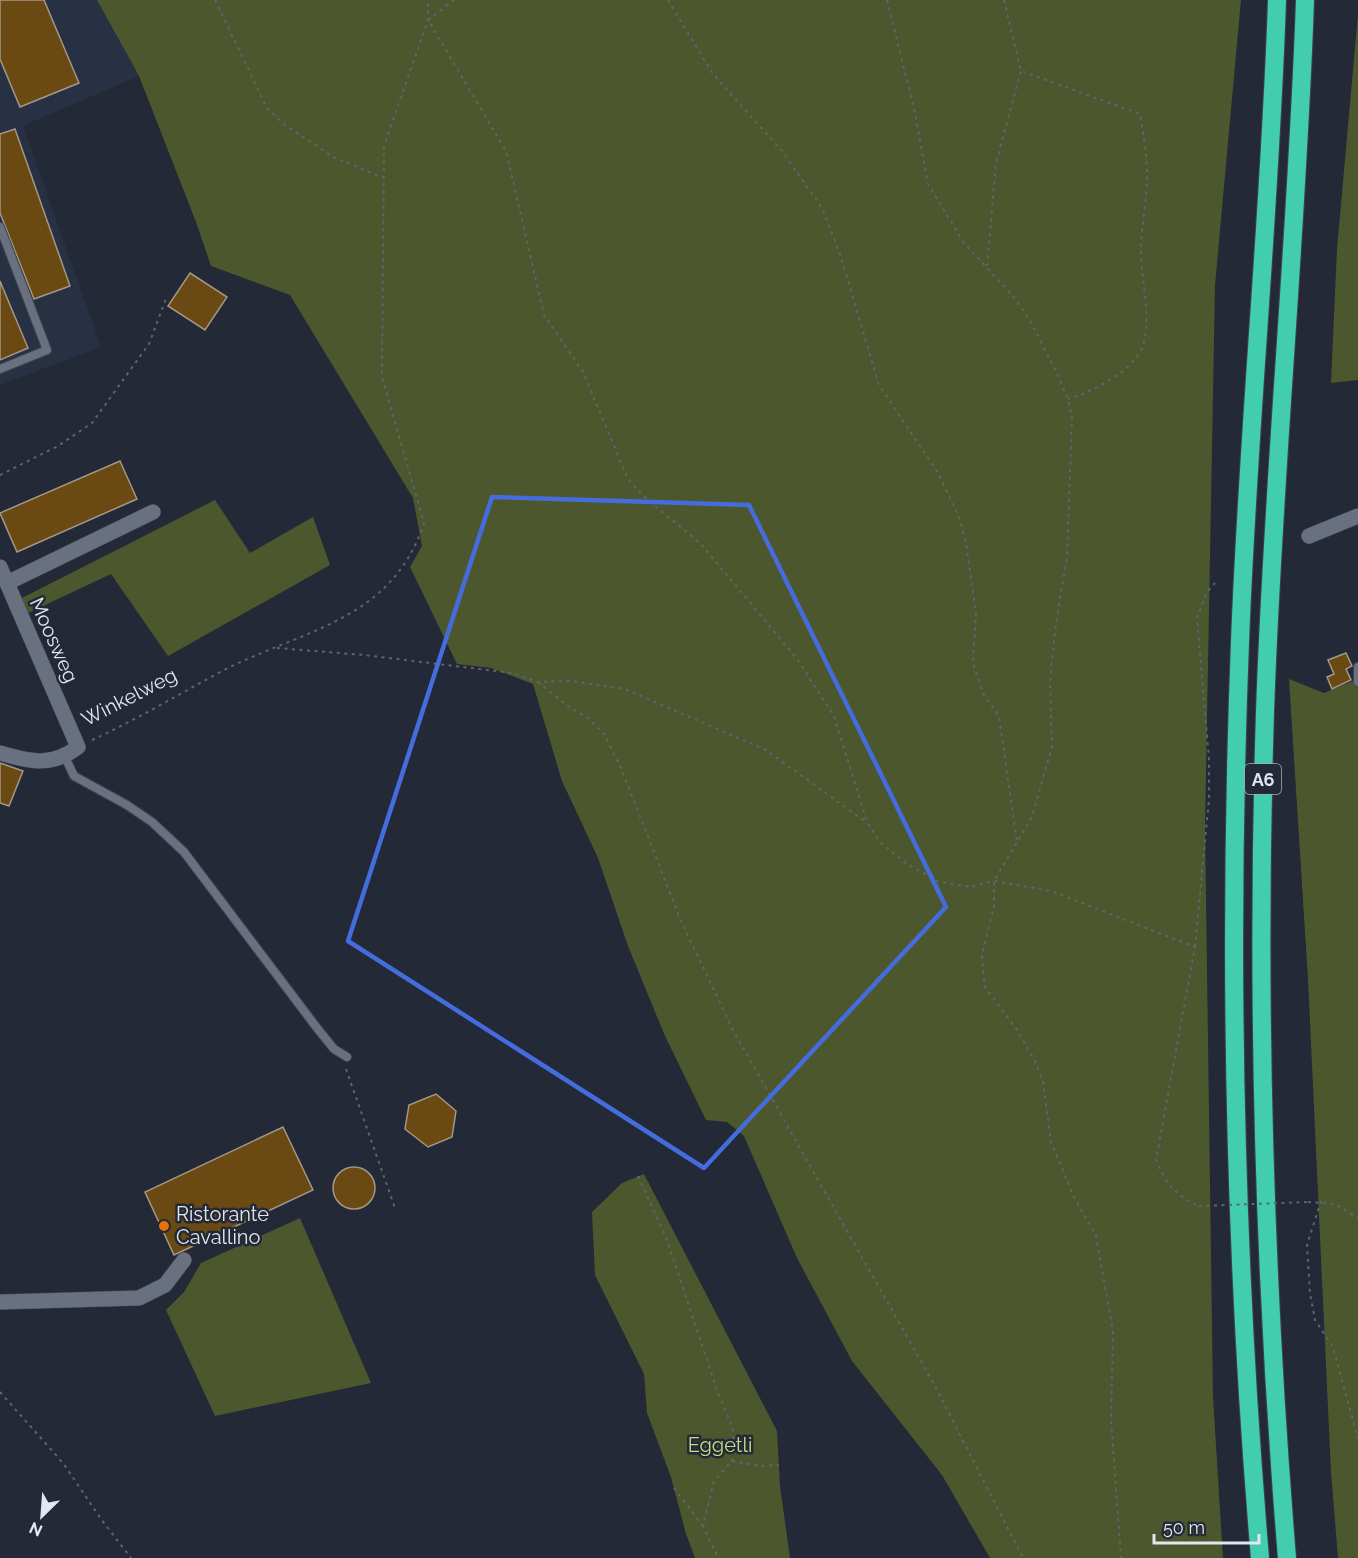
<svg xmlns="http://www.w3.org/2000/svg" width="1358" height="1558" font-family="Raleway,sans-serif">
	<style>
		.built { fill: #283044 }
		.green { fill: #4d572d }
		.building { fill: #6a4a12; stroke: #a39887; stroke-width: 1.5 }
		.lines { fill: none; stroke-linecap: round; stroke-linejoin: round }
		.lane-casing { stroke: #3f4450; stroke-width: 10 }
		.street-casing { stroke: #3f4450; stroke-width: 16 }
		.highway-casing { stroke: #3f4450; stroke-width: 20 }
		.path { stroke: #5f6470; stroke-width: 2; stroke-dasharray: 3 4.5; stroke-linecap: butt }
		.lane { stroke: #697080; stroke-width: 8 }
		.street { stroke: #697080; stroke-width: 15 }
		.highway { stroke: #41cdae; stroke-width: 18 }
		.path-bridge { stroke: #5f6470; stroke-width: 2; stroke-dasharray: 3 4.5; stroke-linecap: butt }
		.marked { fill: none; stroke: #446cdd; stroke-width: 4.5; stroke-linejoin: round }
		.food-dot { fill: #e8710a; stroke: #232936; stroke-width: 2 }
		.labels { text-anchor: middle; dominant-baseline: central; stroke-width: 5; stroke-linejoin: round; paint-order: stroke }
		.shield { fill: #232936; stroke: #a9adb8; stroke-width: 1.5 }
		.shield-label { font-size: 18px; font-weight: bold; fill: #e2e6ef }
		.street-label { font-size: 20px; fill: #e2e6ef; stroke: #232936 }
		.poi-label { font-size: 20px; fill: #e2e6ef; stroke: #232936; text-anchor: start }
		.park-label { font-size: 20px; fill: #c7db86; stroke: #232936 }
	</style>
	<rect width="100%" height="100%" fill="#232936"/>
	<polygon class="built" points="0,0 97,0 139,76 23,126 101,347 0,385"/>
	<g class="green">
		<polygon points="97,0 1241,0 1215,285 1205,828 1213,1397 1223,1558 990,1558 942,1475 852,1361 797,1258 744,1136 727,1122 706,1120 665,1036 628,946 598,858 562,781 533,684 491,668 457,664 410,567 422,546 413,498 290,295 211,266 196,222 139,76"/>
		<polygon points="1358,14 1358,380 1331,383 1337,249"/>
		<polygon points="215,500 250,553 313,517 330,565 168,656 111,574 26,614 20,599"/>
		<polygon points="1289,679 1324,693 1358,679 1358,1558 1338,1558 1331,1472 1308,979"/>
		<polygon points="644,1174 777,1431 780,1486 790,1558 695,1558 686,1534 671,1477 647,1413 644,1374 595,1275 592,1212 622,1183"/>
		<polygon points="300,1218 371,1383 215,1416 166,1310 184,1292 201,1263"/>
	</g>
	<g class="building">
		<polygon points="0,0 44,0 79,83 20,107 0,59"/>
		<polygon points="15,129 70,286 34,299 0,213 0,134"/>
		<polygon points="190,273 227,297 205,330 168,306"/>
		<polygon points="0,281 28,348 0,360"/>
		<polygon points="120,461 137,499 17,552 0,513"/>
		<polygon points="1346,653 1352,666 1346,669 1351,680 1332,689 1327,677 1334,674 1328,660"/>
		<polygon points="0,763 23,771 9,806 0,803"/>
		<polygon points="436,1094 456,1111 452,1137 428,1147 405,1129 409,1105"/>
		<polygon points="283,1127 313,1190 174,1255 145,1192"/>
		<circle cx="354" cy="1188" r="21"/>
	</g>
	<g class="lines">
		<defs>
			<g id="lane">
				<polyline points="0,227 47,350 0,369"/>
				<polyline points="1358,667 1358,682"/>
				<polyline points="65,757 74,776 127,805 152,822 184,852 317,1028 334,1049 347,1057"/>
			</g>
			<g id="street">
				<polyline points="1309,536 1358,516"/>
				<path d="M0,567L78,747C52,767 30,762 0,753"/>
				<polyline points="7,583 153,512"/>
				<polyline points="0,1302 139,1298 165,1285 184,1260"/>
			</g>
			<g id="highway">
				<path d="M1260,1558C1234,1253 1228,947 1240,642C1248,428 1270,214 1277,0"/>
				<path d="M1287,1558C1264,1277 1256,994 1265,712C1273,474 1297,238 1305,0"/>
			</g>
		</defs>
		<use href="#lane" class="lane-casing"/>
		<use href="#street" class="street-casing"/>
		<use href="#highway" class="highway-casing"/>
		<g class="path">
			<polyline points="215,0 267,108 285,125 333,157 384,178"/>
			<path d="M454,0L428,20L506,151L544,315L583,372L628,479L642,495L701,544L797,659L834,716L867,822L880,842L907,864L939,882L972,887L994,881L1051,891L1195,947L1156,1160C1165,1183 1176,1196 1199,1206"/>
			<polyline points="668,0 713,74 782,151 822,208 840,254 879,385 938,473 959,517 966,543 976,613 973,662 982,692 999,716 1017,843"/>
			<polyline points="887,0 914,108 928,184 964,243 1012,295 1028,317 1055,369 1068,399 1072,418 1067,557 1056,623 1050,682 1052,746 1032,817 994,881 994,906 982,955 983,971 985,987 1017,1030 1035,1061 1043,1082 1051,1142 1073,1195 1096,1236 1113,1331 1111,1420 1121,1558"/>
			<path d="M1004,0L1021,71L1140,114C1143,132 1146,150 1147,169C1148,195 1142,221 1141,247C1140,276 1153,321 1142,348C1133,371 1090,393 1068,399"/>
			<polyline points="987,266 996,163 1021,71"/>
			<polyline points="0,475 58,446 92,423 149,344 167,296"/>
			<polyline points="277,648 364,655 512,673 538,682 571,681 625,689 766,750 866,822"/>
			<polyline points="538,682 569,707 589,719 604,734 621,768 681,921 733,1030 935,1386 1023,1558"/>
			<path d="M92,740C138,719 181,693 226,669C306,629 392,620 424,523L382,377L384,146L428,20V0"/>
			<polyline points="1195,947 1209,799 1209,759 1197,618 1207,592 1215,583"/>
			<polyline points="346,1069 395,1208"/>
			<polyline points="638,1176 666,1237 718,1393 732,1426 735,1445 732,1461 714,1481 703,1526 718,1558"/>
			<polyline points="1321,1201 1307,1245 1310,1294 1315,1320 1333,1347 1358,1439"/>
			<polyline points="1308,1202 1335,1204 1358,1218"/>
			<polyline points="0,1392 63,1463 101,1519 131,1558"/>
			<polyline points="732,1461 762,1466 779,1465"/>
			<polyline points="674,1488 703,1526"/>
		</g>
		<use href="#lane" class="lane"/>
		<use href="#street" class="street"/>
		<use href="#highway" class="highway"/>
		<polyline class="path-bridge" points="1199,1206 1308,1202"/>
	</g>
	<path class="marked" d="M492,497L749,505L946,907L704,1168L348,941Z"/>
	<circle class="food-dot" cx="164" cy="1226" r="6"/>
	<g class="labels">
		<rect class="shield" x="1245" y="764" width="36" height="30" rx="4.5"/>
		<g class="shield-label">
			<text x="1263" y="779">A6</text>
		</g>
		<g class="street-label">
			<text transform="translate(54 640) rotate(66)">Moosweg</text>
			<text transform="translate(129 697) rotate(-27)">Winkelweg</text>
		</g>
		<g class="poi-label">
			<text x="176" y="1214">Ristorante<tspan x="176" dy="23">Cavallino</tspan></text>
		</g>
		<g class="park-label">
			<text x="720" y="1445">Eggetli</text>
		</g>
	</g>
	<g transform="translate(42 1516) rotate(205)" stroke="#232936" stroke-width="4.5" paint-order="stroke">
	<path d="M0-4.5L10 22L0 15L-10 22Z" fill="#e2e6ef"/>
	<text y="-9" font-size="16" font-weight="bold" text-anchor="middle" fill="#e2e6ef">N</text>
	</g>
	<path d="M1154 1534v9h105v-9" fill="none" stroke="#e2e6ef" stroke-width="3"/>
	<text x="1163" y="1534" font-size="18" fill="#e2e6ef" stroke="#232936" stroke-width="4.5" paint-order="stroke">50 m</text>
</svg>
